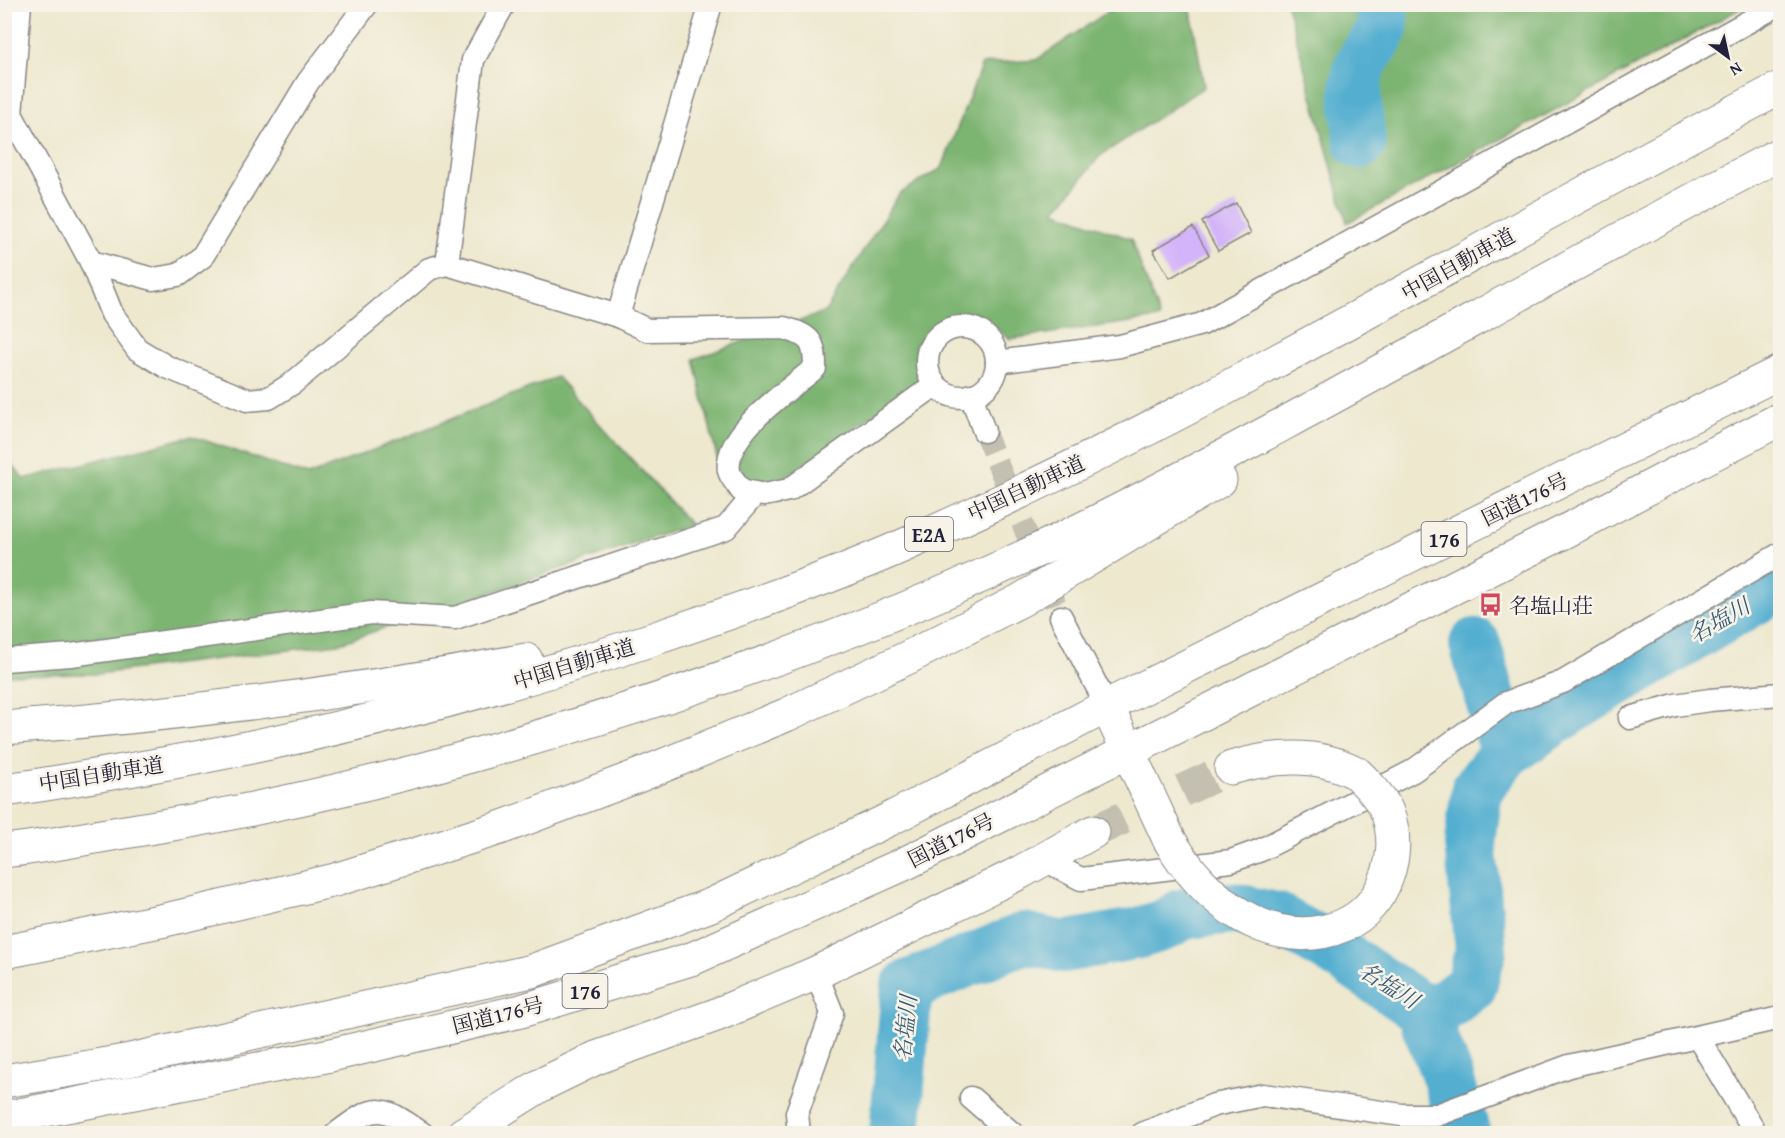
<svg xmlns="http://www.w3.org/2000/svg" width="1785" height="1138" font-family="'Gentium Book Plus','Noto Serif JP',serif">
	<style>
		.forest { fill: #7cb471; stroke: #4f6b56; stroke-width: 1.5 }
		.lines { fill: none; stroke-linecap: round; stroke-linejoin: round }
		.river { stroke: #53aed0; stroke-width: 52 }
		.building { fill: #d3b3f9 }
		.street-tunnel { stroke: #c4c0b1; stroke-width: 22; stroke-dasharray: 22 11; stroke-linecap: butt }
		.highway-tunnel { stroke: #c4c0b1; stroke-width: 33; stroke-dasharray: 33 16; stroke-linecap: butt }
		.street-casing { stroke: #888584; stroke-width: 25 }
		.highway-casing { stroke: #888584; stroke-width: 35 }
		.street { stroke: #fff; stroke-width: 22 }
		.highway { stroke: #fff; stroke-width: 33 }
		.highway-bridge-casing { stroke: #888584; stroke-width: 35; stroke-linecap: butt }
		.highway-bridge { stroke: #fff; stroke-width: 33 }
		.labels { text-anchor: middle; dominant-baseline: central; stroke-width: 5; stroke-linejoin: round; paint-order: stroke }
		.shield { fill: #f7f3e8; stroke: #62616f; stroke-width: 1.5 }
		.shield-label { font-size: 20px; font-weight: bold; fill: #22223b }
		.street-label { font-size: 21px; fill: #22223b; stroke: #f7f3e8 }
		.poi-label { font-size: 21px; fill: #22223b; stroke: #f7f3e8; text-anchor: start }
		.water-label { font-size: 22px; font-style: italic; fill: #365a77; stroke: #f7f3e8 }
	</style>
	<rect width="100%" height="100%" fill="#f7f3e8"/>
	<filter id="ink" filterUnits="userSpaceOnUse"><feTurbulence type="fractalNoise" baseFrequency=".0167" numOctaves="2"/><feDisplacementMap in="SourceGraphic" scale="12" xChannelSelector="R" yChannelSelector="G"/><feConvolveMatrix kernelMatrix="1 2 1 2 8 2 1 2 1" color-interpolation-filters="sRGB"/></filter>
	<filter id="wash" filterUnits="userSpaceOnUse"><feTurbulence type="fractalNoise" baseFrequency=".008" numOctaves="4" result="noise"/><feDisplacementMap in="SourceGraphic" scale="24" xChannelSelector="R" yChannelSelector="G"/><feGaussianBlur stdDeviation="1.35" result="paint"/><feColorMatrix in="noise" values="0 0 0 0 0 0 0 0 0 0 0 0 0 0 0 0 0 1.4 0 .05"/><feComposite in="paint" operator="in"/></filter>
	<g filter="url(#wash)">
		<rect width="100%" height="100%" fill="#ede8ce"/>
		<g class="forest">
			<polygon points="1118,5 1190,5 1204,87 1100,156 1055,211 1131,239 1160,318 1010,339 976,313 937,321 915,346 919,382 773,486 725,492 694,359 825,312 899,194 942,168 982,64 1036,60"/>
			<polygon points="1287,5 1287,4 1747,5 1347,223"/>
			<polygon points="557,377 691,525 337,644 97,674 5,675 4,455 24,479 192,436 308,476"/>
		</g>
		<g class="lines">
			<g class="river">
				<path d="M1360,143C1358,120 1353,95 1358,72C1364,47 1393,36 1379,4"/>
				<polyline points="1475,644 1506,752"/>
				<polyline points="1421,1009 1447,1075 1465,1134"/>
				<polyline points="895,1134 907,986 1024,938 1064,947 1139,933 1164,925 1183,914 1232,908 1276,918 1330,948 1421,1009 1443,1007 1471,986 1481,950 1470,843 1477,789 1506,752 1570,709 1780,584"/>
			</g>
		</g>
		<g id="blocks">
			<g class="building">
				<polygon points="1236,203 1251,233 1218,251 1202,222"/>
				<polygon points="1193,227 1209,255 1170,278 1153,250"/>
			</g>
		</g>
	</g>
	<g filter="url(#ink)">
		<use href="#blocks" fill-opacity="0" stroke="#888584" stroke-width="1.5"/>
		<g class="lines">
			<polyline class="street-tunnel" points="984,431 1061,617"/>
			<polyline class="highway-tunnel" points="1093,832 1231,768"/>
			<defs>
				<g id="street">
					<path d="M20,4L11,114L91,262L112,314L137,349L167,367L247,400L269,398L293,383L429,269L447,264L618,316L647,330L784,328C810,336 815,340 815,368C789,390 723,433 729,471C730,477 738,485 741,490L764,495L789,490L935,385"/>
					<polyline points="91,262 153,279 178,275 202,257 308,82 367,4"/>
					<polyline points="447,264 473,60 504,4"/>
					<polyline points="618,316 711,4"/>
					<circle cx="962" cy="362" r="35"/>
					<polyline points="997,362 1120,346 1202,324 1780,4"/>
					<polyline points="971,395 984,431"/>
					<polyline points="1061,617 1107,706"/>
					<polyline points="4,660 71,655 371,613 455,618 726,528 755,494"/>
					<polyline points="1630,718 1675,705 1710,700 1780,694"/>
					<polyline points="1043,859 1081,879 1231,861 1261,850 1413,771 1506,703 1563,682 1780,554"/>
					<polyline points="1699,1039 1756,1134"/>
					<polyline points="971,1098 1013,1134"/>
					<path d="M336,1134C378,1102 380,1105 423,1134"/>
					<polyline points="799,1134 797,1113 832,1013 816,973"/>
					<polyline points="1142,1134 1214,1105 1263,1095 1402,1115 1437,1115 1569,1066 1780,1018"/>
				</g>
				<g id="highway">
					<polyline points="1107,706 1169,839"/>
					<path d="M4,728C179,715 353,692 526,660"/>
					<path d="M1231,768C1272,756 1318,752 1356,773"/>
					<path d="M4,790C46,785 87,777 129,770C307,740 481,696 653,639C741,609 831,578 916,540C1213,408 1492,238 1780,88"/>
					<path d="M4,851C43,847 81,839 119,833C247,813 372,785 496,749C703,690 907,617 1100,520C1330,404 1552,272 1780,154"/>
					<polyline points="4,952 165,920 335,880 500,828 638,776 786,715 909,657 1021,600 1220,480"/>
					<polyline points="4,1081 125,1061 532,971 711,905 888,820 1107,706 1780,372"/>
					<polyline points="4,1118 331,1055 521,1011 694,958 904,864 1566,531 1780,419"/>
					<polyline points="463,1134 541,1085 596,1058 716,1015 816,973 1019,873 1093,832"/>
				</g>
			</defs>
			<use href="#street" class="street-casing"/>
			<use href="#highway" class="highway-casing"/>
			<use href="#street" class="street"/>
			<use href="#highway" class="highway"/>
			<defs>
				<path id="highway-bridge" d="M1169,839C1202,898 1272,956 1344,925C1385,907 1403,852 1387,812C1381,797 1368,784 1356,773"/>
			</defs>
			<use href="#highway-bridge" class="highway-bridge-casing"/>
			<use href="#highway-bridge" class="highway-bridge"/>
		</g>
	</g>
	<defs>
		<symbol id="bus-bare" viewBox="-9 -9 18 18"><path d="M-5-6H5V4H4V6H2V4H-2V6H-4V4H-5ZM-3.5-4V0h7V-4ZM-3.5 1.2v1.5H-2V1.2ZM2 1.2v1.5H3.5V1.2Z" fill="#d1495b" stroke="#f7f3e8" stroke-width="2.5" paint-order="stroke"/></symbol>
	</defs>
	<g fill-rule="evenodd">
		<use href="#bus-bare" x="1474" y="588" width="33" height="33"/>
	</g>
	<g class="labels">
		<g class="shield">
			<rect x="905" y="517" width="48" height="34" rx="4.5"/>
			<rect x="1421.5" y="522" width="45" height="34" rx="4.5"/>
			<rect x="562.5" y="974" width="45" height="34" rx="4.5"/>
		</g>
		<g class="shield-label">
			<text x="929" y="534">E2A</text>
			<text x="1444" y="539">176</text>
			<text x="585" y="991">176</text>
		</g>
		<g class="street-label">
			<text transform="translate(1458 264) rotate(-29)">中国自動車道</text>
			<text transform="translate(1026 488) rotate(-25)">中国自動車道</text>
			<text transform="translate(1525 499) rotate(-26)">国道176号</text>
			<text transform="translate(574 664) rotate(-17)">中国自動車道</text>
			<text transform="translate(101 774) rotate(-9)">中国自動車道</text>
			<text transform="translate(951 840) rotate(-27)">国道176号</text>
			<text transform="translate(498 1015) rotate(-14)">国道176号</text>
		</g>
		<g class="poi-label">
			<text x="1509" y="605">名塩山荘</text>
		</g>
		<g class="water-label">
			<text transform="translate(1719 620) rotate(-30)">名塩川</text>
			<text transform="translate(1389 985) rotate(32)">名塩川</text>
			<text transform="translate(905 1028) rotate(-84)">名塩川</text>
		</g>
	</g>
	<rect width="1785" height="1138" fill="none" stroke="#f7f3e8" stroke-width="24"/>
	<g transform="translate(1728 57) rotate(147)" stroke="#f7f3e8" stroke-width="4.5" paint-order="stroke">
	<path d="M0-4.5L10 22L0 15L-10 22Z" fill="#22223b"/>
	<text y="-9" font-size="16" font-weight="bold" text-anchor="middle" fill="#22223b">N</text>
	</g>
</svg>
